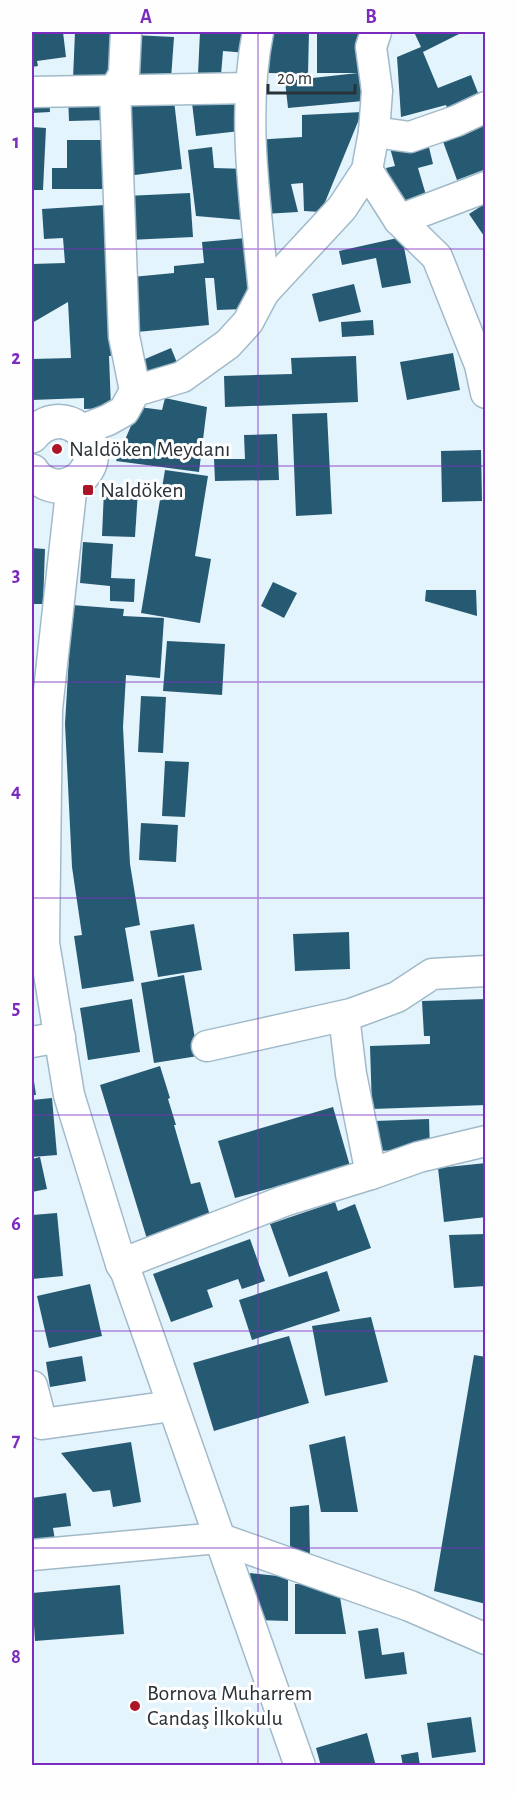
<svg xmlns="http://www.w3.org/2000/svg" width="517" height="1797" font-family="'Alegreya Sans',sans-serif">
	<style>
		.building { fill: #265a73 }
		.lines { fill: none; stroke-linecap: round; stroke-linejoin: round }
		.minor-casing { stroke: #a1bac9; stroke-width: 33 }
		.tertiary-casing { stroke: #a1bac9; stroke-width: 36 }
		.minor { stroke: #fff; stroke-width: 30 }
		.tertiary { stroke: #fff; stroke-width: 33 }
		.grid { fill: none; stroke: #7b2cbf; stroke-width: 1.5; stroke-opacity: 0.55 }
		.poi-dot { fill: #ab1627; stroke: #fefefe; stroke-width: 2 }
		.labels { text-anchor: middle; dominant-baseline: central; stroke-width: 6; stroke-linejoin: round; paint-order: stroke }
		.poi-label { font-size: 22px; fill: #283238; stroke: #fefefe; text-anchor: start }
		.neatline { fill: none; stroke: #7b2cbf; stroke-width: 2 }
		.grid-label { font-size: 20px; text-anchor: middle; font-weight: bold; fill: #7b2cbf }
	</style>
	<rect width="100%" height="100%" fill="#e4f4fd"/>
	<g class="building">
		<polygon points="32,32 63,32 66,57 37,61 38,66 32,67"/>
		<polygon points="75,32 115,32 116,77 73,79"/>
		<polygon points="200,32 248,32 247,53 223,51 221,75 198,74"/>
		<polygon points="270,32 309,32 308,74 269,73"/>
		<polygon points="317,32 364,32 363,101 288,108 285,81 358,73 317,73"/>
		<polygon points="414,32 463,32 423,52 438,88 471,75 480,98 448,111 446,105 401,117 397,57 421,47"/>
		<polygon points="133,35 174,37 171,79 131,77"/>
		<polygon points="173,92 182,169 127,176 118,98"/>
		<polygon points="49,93 50,112 32,113 32,94"/>
		<polygon points="107,94 108,120 69,121 68,95"/>
		<polygon points="237,98 240,131 196,136 192,103"/>
		<polygon points="362,112 321,212 304,211 303,183 291,184 298,212 264,214 254,140 302,137 302,115"/>
		<polygon points="486,123 486,169 457,180 441,136"/>
		<polygon points="32,127 46,128 43,190 32,190"/>
		<polygon points="427,139 433,164 418,168 426,195 396,203 386,168 395,166 390,148"/>
		<polygon points="67,140 109,140 109,189 52,189 52,168 67,168"/>
		<polygon points="212,147 214,168 248,169 243,220 196,216 188,150"/>
		<polygon points="190,193 193,237 129,240 126,196"/>
		<polygon points="486,203 486,239 469,214"/>
		<polygon points="105,205 119,355 109,356 111,408 84,409 84,398 32,400 32,359 71,358 68,302 32,323 32,264 65,263 63,238 44,239 42,209"/>
		<polygon points="402,237 411,283 382,288 376,258 342,265 339,251"/>
		<polygon points="246,238 249,274 244,309 217,310 214,278 205,278 209,325 137,332 132,277 174,273 174,266 204,263 202,242"/>
		<polygon points="354,284 361,312 319,322 312,294"/>
		<polygon points="373,320 374,335 342,337 341,322"/>
		<polygon points="171,348 178,365 146,379 138,362"/>
		<polygon points="453,353 460,390 407,400 400,362"/>
		<polygon points="356,356 358,402 225,407 224,376 292,374 291,358"/>
		<polygon points="165,398 207,407 199,472 116,461 139,407 162,410"/>
		<polygon points="327,413 332,514 296,516 292,414"/>
		<polygon points="277,434 279,480 215,481 214,459 245,459 244,435"/>
		<polygon points="481,450 482,501 442,502 441,451"/>
		<polygon points="165,470 208,476 195,556 211,559 200,623 141,613"/>
		<polygon points="104,490 138,491 135,537 102,536"/>
		<polygon points="83,542 113,544 111,578 135,579 134,602 110,601 110,586 80,583"/>
		<polygon points="32,548 45,549 43,604 32,604"/>
		<polygon points="273,582 297,593 284,618 261,606"/>
		<polygon points="426,590 476,590 477,616 425,601"/>
		<polygon points="72,605 124,609 123,616 164,618 160,678 126,675 123,727 130,864 140,925 125,928 134,981 82,989 74,936 82,935 72,867 65,724"/>
		<polygon points="167,641 225,644 222,695 163,691"/>
		<polygon points="141,696 166,697 163,753 138,752"/>
		<polygon points="165,761 189,762 185,817 162,816"/>
		<polygon points="141,823 178,825 176,862 139,860"/>
		<polygon points="194,924 202,970 158,977 150,931"/>
		<polygon points="349,932 350,969 295,971 293,934"/>
		<polygon points="184,975 198,1056 154,1063 141,983"/>
		<polygon points="132,999 140,1052 88,1060 80,1008"/>
		<polygon points="486,999 486,1105 372,1109 370,1046 430,1044 430,1036 424,1036 422,1001"/>
		<polygon points="160,1066 170,1098 168,1099 176,1125 174,1125 191,1184 200,1182 211,1219 147,1239 100,1085"/>
		<polygon points="32,1068 36,1095 32,1095"/>
		<polygon points="52,1098 57,1155 32,1157 32,1100"/>
		<polygon points="333,1107 350,1166 235,1198 218,1141"/>
		<polygon points="429,1119 430,1149 376,1151 375,1121"/>
		<polygon points="40,1157 47,1189 32,1192 32,1159"/>
		<polygon points="486,1163 486,1217 444,1222 438,1168"/>
		<polygon points="335,1202 338,1211 355,1204 371,1248 289,1277 270,1224"/>
		<polygon points="57,1213 63,1276 32,1279 32,1215"/>
		<polygon points="486,1234 486,1286 454,1288 449,1235"/>
		<polygon points="250,1239 265,1281 242,1289 238,1279 207,1290 213,1307 171,1322 153,1274"/>
		<polygon points="327,1271 340,1311 252,1340 239,1300"/>
		<polygon points="90,1284 102,1336 49,1348 37,1296"/>
		<polygon points="371,1317 388,1382 325,1396 312,1326"/>
		<polygon points="289,1336 309,1403 214,1431 193,1363"/>
		<polygon points="474,1355 486,1357 486,1604 434,1591"/>
		<polygon points="82,1356 86,1381 50,1387 46,1362"/>
		<polygon points="345,1436 358,1512 321,1512 309,1445"/>
		<polygon points="131,1442 141,1502 113,1507 110,1490 93,1492 61,1453"/>
		<polygon points="66,1493 71,1526 53,1528 56,1546 32,1550 32,1498"/>
		<polygon points="309,1505 310,1556 290,1553 290,1507"/>
		<polygon points="250,1573 288,1577 288,1621 256,1620"/>
		<polygon points="295,1584 338,1585 346,1634 295,1634"/>
		<polygon points="120,1585 124,1634 35,1641 32,1593"/>
		<polygon points="378,1628 382,1655 404,1652 407,1674 365,1679 358,1631"/>
		<polygon points="471,1717 476,1752 432,1758 427,1723"/>
		<polygon points="367,1733 376,1766 321,1766 316,1748"/>
		<polygon points="418,1752 420,1766 403,1766 401,1755"/>
	</g>
	<g class="lines">
		<defs>
			<g id="minor">
				<polyline points="126,32 124,74 115,90 124,336 135,391"/>
				<path d="M258,32C241,116 256,208 264,292"/>
				<polyline points="32,92 251,88"/>
				<polyline points="374,132 410,137 456,121 486,107"/>
				<polyline points="367,170 399,220 437,257 480,365 486,393"/>
				<polyline points="399,220 486,187"/>
				<polyline points="82,430 108,420 124,411 135,391 182,377 228,344 248,322 264,292 342,208 367,170 374,132 377,91 371,47 376,32"/>
				<polyline points="72,483 47,709 44,943 69,1095 121,1264 126,1272 300,1766"/>
				<polyline points="344,1016 351,1074 371,1174"/>
				<polyline points="32,1042 60,1037"/>
				<polyline points="207,1046 351,1014 397,997 432,974 486,971"/>
				<polyline points="121,1264 284,1201 371,1174 419,1157 486,1141"/>
				<polyline points="32,1386 42,1424 172,1406"/>
				<polyline points="32,1555 218,1538 410,1606 486,1639"/>
			</g>
			<path id="tertiary" d="M32,436C60,399 112,441 83,475C78,481 71,484 63,486C51,487 39,482 32,471"/>
		</defs>
		<use href="#minor" class="minor-casing"/>
		<use href="#tertiary" class="tertiary-casing"/>
		<use href="#minor" class="minor"/>
		<use href="#tertiary" class="tertiary"/>
	</g>
	<path class="grid" d="M258,32V1766M32,249H486M32,466H486M32,682H486M32,898H486M32,1115H486M32,1331H486M32,1548H486"/>
	<g class="poi-dot">
		<circle cx="57" cy="449" r="6"/>
		<rect x="82" y="484" width="12" height="12" rx="3"/>
		<circle cx="135" cy="1706" r="6"/>
	</g>
	<g class="labels">
		<g class="poi-label">
			<text x="69" y="449">Naldöken Meydanı</text>
			<text x="100" y="490">Naldöken</text>
			<text x="147" y="1693">Bornova Muharrem<tspan x="147" dy="25">Candaş İlkokulu</tspan></text>
		</g>
	</g>
	<rect width="517" height="1797" fill="none" stroke="#fefefe" stroke-width="66"/>
	<path d="M268 84v9h87v-9" fill="none" stroke="#283238" stroke-width="3"/>
	<text x="277" y="84" font-size="18" fill="#283238" stroke="#fefefe" stroke-width="4.5" paint-order="stroke">20 m</text>
	<rect x="33" y="33" width="451" height="1731" class="neatline"/>
	<g class="grid-label">
		<text x="146" y="23">A</text>
		<text x="371" y="23">B</text>
		<text x="16" y="148">1</text>
		<text x="16" y="364">2</text>
		<text x="16" y="581">3</text>
		<text x="16" y="797">4</text>
		<text x="16" y="1014">5</text>
		<text x="16" y="1230">6</text>
		<text x="16" y="1446">7</text>
		<text x="16" y="1663">8</text>
	</g>
</svg>
